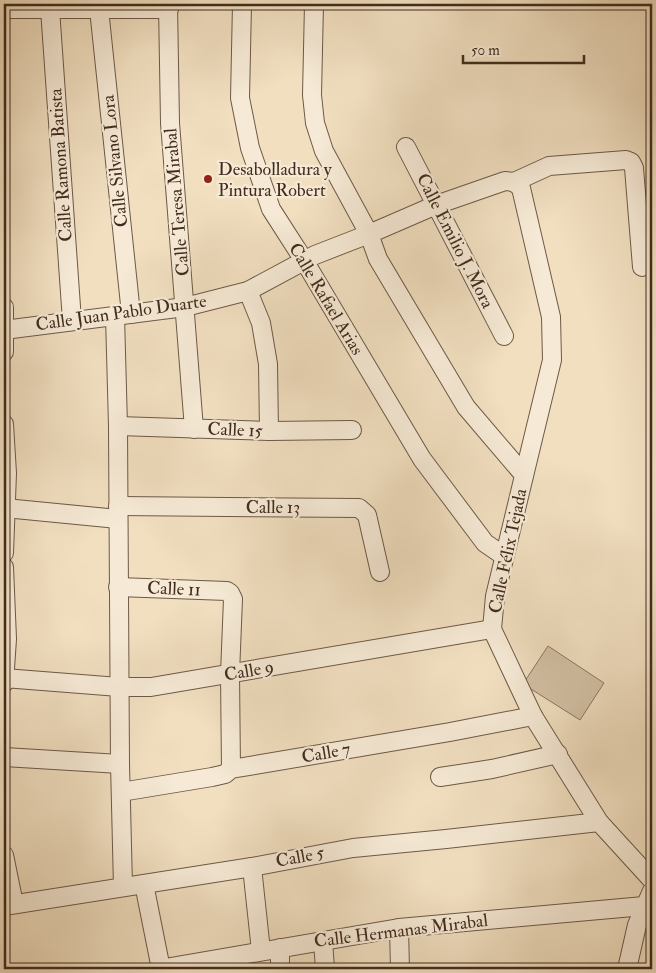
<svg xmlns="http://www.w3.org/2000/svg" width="656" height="973" font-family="'IM FELL Double Pica',serif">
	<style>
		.green { fill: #d3c1a5; stroke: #8a7662 }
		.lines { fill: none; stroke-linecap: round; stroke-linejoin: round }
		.minor-casing { stroke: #6d5947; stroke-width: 20 }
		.minor { stroke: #f6ead6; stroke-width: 18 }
		.poi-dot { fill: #8f2418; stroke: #f6ead6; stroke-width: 2 }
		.labels { text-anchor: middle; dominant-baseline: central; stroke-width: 4.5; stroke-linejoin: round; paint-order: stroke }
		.street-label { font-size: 18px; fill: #412c1f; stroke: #f6ead6 }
		.poi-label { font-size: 18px; fill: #412c1f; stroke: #f6ead6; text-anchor: start }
	</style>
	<rect width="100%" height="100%" fill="#f1dfc0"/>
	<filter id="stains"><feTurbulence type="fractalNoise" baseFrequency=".004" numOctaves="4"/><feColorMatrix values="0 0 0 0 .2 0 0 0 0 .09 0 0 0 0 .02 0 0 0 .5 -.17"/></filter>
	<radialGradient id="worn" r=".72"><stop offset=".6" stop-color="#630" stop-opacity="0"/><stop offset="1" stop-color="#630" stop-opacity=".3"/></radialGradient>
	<polygon class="green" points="548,646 604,683 580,720 523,684"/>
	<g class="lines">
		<defs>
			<g id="minor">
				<polyline points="168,4 170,123 194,429"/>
				<polyline points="242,4 240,98 250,148 271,209 305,262 422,459 485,543 504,556"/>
				<polyline points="314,4 312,95 315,123 324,151 369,234 378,259 466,407 524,475"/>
				<polyline points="4,9 169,9"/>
				<polyline points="50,9 72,321"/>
				<polyline points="99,9 131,314"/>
				<polyline points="406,147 504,336"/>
				<polyline points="514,182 521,188 551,317 552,360 495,596 492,629 533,716 599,822 652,880"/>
				<polyline points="514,182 549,166 626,160 631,162 634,168 642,267"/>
				<polyline points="248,291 261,323 268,364 269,431"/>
				<polyline points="4,307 4,352"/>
				<polyline points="115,316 118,426 120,764 123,887"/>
				<polyline points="4,330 185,307 248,291 315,255 369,234 436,205 505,181 514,182"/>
				<polyline points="4,424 7,473 4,553"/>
				<polyline points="118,426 269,431 352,430"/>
				<polyline points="118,506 359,508 367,515 380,572"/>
				<polyline points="5,508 118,519"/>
				<polyline points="4,567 7,639 4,683"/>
				<polyline points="118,587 227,591 230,593 233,599 230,674 231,769"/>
				<polyline points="4,678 119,687 151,687 492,629"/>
				<polyline points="4,757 120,764"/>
				<polyline points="440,777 492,769 558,754"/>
				<polyline points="121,792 212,777 225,774 231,769 450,732 533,716"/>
				<polyline points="4,855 14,904"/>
				<polyline points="252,867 261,951"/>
				<polyline points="144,884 161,969"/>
				<polyline points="4,906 252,867 353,848 446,839 599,822"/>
				<polyline points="399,928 400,969"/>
				<polyline points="323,941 325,969"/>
				<polyline points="280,948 280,969"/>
				<polyline points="159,969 399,928 644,906"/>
				<polyline points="627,969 637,925 652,891"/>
			</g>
		</defs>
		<use href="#minor" class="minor-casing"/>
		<use href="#minor" class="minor"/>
	</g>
	<circle class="poi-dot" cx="208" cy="179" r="5"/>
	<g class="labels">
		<g class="street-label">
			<text transform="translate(115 161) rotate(-96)">Calle Silvano Lora</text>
			<text transform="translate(61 165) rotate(-94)">Calle Ramona Batista</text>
			<text transform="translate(177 202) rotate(-95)">Calle Teresa Mirabal</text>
			<text transform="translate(455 241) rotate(63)">Calle Emilio J. Mora</text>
			<text transform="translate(326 299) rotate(59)">Calle Rafael Arias</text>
			<text transform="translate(121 313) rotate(-8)">Calle Juan Pablo Duarte</text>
			<text transform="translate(235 430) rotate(2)">Calle 15</text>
			<text x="273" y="507">Calle 13</text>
			<text transform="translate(508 551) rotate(-78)">Calle Félix Tejada</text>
			<text transform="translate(174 589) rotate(2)">Calle 11</text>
			<text transform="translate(249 671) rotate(-10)">Calle 9</text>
			<text transform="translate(326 753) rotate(-10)">Calle 7</text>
			<text transform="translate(300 857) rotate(-11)">Calle 5</text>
			<text transform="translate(401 931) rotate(-7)">Calle Hermanas Mirabal</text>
		</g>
		<g class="poi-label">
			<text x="218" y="169">Desabolladura y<tspan x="218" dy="21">Pintura Robert</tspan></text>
		</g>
	</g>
	<rect width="656" height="973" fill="none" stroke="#f1dfc0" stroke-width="20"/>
	<rect x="5" y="5" width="646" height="963" fill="none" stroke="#412c1f" stroke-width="2.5"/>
	<rect x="10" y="10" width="636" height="953" fill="none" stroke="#412c1f"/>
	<path d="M463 55v8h121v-8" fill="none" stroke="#412c1f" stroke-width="2.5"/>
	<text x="471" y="55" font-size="15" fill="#412c1f" stroke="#f6ead6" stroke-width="4" paint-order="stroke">50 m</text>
	<rect width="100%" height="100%" filter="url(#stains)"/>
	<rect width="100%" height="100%" fill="url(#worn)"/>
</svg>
